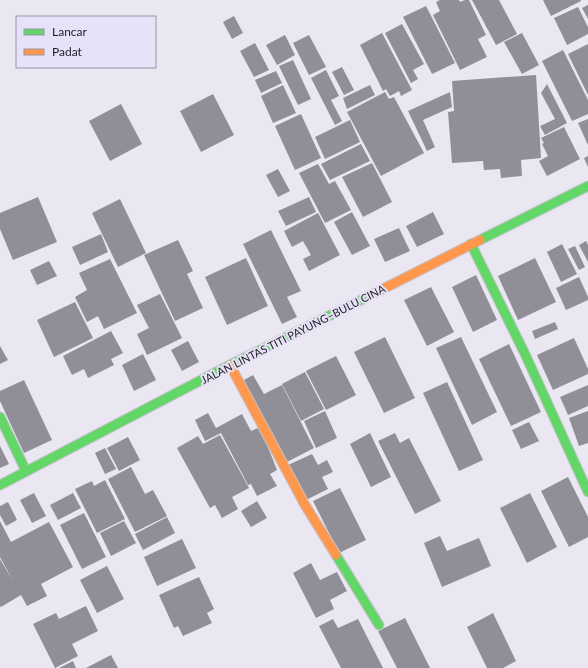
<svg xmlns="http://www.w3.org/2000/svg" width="588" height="668" font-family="Lato,sans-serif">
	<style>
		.building { fill: #908e97 }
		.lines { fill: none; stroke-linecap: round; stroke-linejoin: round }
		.fast-casing { stroke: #c7c4cd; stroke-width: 11 }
		.slow-casing { stroke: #c7c4cd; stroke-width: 11 }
		.fast { stroke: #63d668; stroke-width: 9 }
		.slow { stroke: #ff974d; stroke-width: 9 }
		.labels { text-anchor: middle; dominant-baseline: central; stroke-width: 4; stroke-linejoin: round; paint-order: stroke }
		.street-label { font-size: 11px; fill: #1e1c23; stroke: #e8e2f8 }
	</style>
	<rect width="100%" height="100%" fill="#eae7f3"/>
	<g class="building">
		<polygon points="440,0 459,0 460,2 465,0 469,0 486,35 478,39 487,57 460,70 433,15 440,11 436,2"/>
		<polygon points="472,0 499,0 517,34 496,45"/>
		<polygon points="543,0 581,0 581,1 551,16"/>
		<polygon points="588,5 588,19 582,8"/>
		<polygon points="426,6 455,63 432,74 403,17"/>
		<polygon points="578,7 588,27 588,34 567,45 554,18"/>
		<polygon points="234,16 243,33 232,39 223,22"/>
		<polygon points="402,24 424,64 413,70 418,79 411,83 385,33"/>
		<polygon points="382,33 412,90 401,96 399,91 390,96 386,89 383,91 360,45"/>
		<polygon points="522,33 539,65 522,74 504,42"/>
		<polygon points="285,35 295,55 277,65 266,45"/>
		<polygon points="309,35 326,67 309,75 293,43"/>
		<polygon points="255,43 269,70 254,77 240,51"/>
		<polygon points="588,44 588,95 568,54"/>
		<polygon points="563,50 588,100 588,114 572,121 542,61"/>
		<polygon points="293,60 311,99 298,105 279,66"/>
		<polygon points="342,67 354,90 344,95 332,72"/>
		<polygon points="326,70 339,96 331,100 342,121 335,125 311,78"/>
		<polygon points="276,71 282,83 261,93 255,80"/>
		<polygon points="536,75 541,158 521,160 522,176 501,178 500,169 484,170 483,161 452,163 448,112 454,111 452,81"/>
		<polygon points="547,84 567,123 545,135 540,126 555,119 541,93"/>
		<polygon points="283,85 296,113 273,123 261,96"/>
		<polygon points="370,85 375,95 347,109 343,98"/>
		<polygon points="385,92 389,99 394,97 424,153 381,176 347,112"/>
		<polygon points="450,92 452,107 423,120 435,147 427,151 408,111"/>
		<polygon points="213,94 234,135 201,152 180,111"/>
		<polygon points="121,104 142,144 110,161 89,121"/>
		<polygon points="301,114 321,158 295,170 275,126"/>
		<polygon points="588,119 588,145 578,123"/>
		<polygon points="350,120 360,142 325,159 315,137"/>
		<polygon points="564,127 580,159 547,176 539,161 548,156 542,144 544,143 541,138"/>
		<polygon points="361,144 370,161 330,180 321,164"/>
		<polygon points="588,156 588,167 584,158"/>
		<polygon points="372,163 392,202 363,217 342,177"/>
		<polygon points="318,164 329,184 335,181 351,210 325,223 299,173"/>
		<polygon points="278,169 290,191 278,197 266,175"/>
		<polygon points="38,197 57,242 13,260 0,229 0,213"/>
		<polygon points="309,197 316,212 286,226 278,211"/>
		<polygon points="120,199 146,253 118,267 92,213"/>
		<polygon points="352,212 370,246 352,255 334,222"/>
		<polygon points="433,212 444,234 417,247 406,226"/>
		<polygon points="318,213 340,255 309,271 303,259 311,255 303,241 292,247 284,231"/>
		<polygon points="399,228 410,251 385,262 374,239"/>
		<polygon points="271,230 301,291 287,297 297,317 282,324 243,244"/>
		<polygon points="101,234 108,252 80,265 72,247"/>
		<polygon points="178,240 193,271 187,274 203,308 175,321 144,255"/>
		<polygon points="586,241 588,245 588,262 579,245"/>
		<polygon points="562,244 577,274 561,282 547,252"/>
		<polygon points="575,246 585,267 579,270 568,249"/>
		<polygon points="246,258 268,306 227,325 205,277"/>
		<polygon points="535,258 556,302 518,320 498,276"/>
		<polygon points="110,259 137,313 104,329 98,316 87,322 75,297 87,290 79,273"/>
		<polygon points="49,261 57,276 37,285 30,270"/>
		<polygon points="476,275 497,320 473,332 452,287"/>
		<polygon points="579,277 588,297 588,300 566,310 556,288"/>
		<polygon points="431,287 454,332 427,346 404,300"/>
		<polygon points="160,294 182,338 147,355 137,334 149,328 137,305"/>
		<polygon points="75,302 93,338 54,357 37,320"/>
		<polygon points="555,322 558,329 535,339 532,331"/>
		<polygon points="111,331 123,353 111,359 114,365 88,378 84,369 72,375 63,356"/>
		<polygon points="385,337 415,398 384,413 354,352"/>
		<polygon points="461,337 497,412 472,425 436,348"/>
		<polygon points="574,338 588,369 588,374 553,390 537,355"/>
		<polygon points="188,341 199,362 182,371 171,350"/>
		<polygon points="509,344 541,412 511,426 479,359"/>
		<polygon points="0,346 8,360 0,364"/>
		<polygon points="143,354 156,380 134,391 122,365"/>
		<polygon points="336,356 356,395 326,410 306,371"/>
		<polygon points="305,372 324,409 301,421 282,384"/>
		<polygon points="253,375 264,394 282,385 314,448 285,463 242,381"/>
		<polygon points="24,380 52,440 24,453 0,401 0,391"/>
		<polygon points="447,382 483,460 459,471 423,393"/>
		<polygon points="588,385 588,406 568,415 560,397"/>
		<polygon points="325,411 337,438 316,448 304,421"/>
		<polygon points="588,411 588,443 579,446 569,418"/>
		<polygon points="208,413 216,428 242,414 251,431 260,427 277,470 270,474 277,486 257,496 251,484 248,485 221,433 205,441 195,420"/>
		<polygon points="529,422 539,441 521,449 512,430"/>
		<polygon points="370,433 391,477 371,487 350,444"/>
		<polygon points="395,433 400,443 409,438 441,501 415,514 378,441"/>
		<polygon points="220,435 249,488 232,497 238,509 222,518 215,505 210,508 177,448 198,436 203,444"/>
		<polygon points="128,437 140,460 119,471 107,448"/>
		<polygon points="0,446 9,464 0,468"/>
		<polygon points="105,448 116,469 105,474 95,453"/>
		<polygon points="312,454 318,465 327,460 333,472 322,477 328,489 306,500 288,465"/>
		<polygon points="131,467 145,494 153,490 167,516 135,532 108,479"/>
		<polygon points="568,477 588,517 588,537 569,547 541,491"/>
		<polygon points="105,480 125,519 97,533 75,489 92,481 94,486"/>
		<polygon points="340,488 366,540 339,553 313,501"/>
		<polygon points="34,493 46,516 32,523 20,500"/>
		<polygon points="73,493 81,508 58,520 50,505"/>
		<polygon points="530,493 557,547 527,563 500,508"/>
		<polygon points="257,501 267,518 251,527 241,511"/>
		<polygon points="8,502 17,520 6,526 0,515 0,506"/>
		<polygon points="84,513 106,557 82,569 60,525"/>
		<polygon points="167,517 175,533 143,550 135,534"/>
		<polygon points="0,521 11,542 49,522 73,567 41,584 47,596 27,606 21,595 1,607 0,606 0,559 13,581 0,557"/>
		<polygon points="124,521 136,543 111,556 100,533"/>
		<polygon points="440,536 447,551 479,538 491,566 442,587 424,543"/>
		<polygon points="182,539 196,568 157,586 144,557"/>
		<polygon points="311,563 320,580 337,572 347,591 330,600 334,609 316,618 293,573"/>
		<polygon points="107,566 124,599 97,613 80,580"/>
		<polygon points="199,577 214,609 207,613 212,623 183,636 178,626 174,628 159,595"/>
		<polygon points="86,606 98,631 72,644 78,656 55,668 33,624 56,613 59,619"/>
		<polygon points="493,613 516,661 503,668 487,668 467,627"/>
		<polygon points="405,618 430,668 397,668 378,631"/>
		<polygon points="333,619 338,628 358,619 383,668 341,668 319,626"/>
		<polygon points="111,655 118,668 86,668"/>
		<polygon points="73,661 76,668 59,668"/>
	</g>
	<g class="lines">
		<defs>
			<g id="fast">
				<polyline points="480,240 588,186"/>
				<polyline points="471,244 525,354 588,492"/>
				<polyline points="0,417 26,471"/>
				<polyline points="0,485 230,365 371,295"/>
				<polyline points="336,555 379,625"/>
			</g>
			<g id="slow">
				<polyline points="371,295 480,240"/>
				<polyline points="230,365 305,505 336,555"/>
			</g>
		</defs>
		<use href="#fast" class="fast-casing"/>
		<use href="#slow" class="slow-casing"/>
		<use href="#fast" class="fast"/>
		<use href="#slow" class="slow"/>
	</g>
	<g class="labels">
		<g class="street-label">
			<text transform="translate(293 334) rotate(-27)">JALAN LINTAS TITI PAYUNG–BULU CINA</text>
		</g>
	</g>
	<rect x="16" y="16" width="140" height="52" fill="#e8e2f8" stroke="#9793a3"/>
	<rect x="24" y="29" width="20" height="6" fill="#63d668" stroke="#9793a3"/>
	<text x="52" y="36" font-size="12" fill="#1e1c23">Lancar</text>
	<rect x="24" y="49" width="20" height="6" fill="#ff974d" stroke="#9793a3"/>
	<text x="52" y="56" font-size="12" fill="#1e1c23">Padat</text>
</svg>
